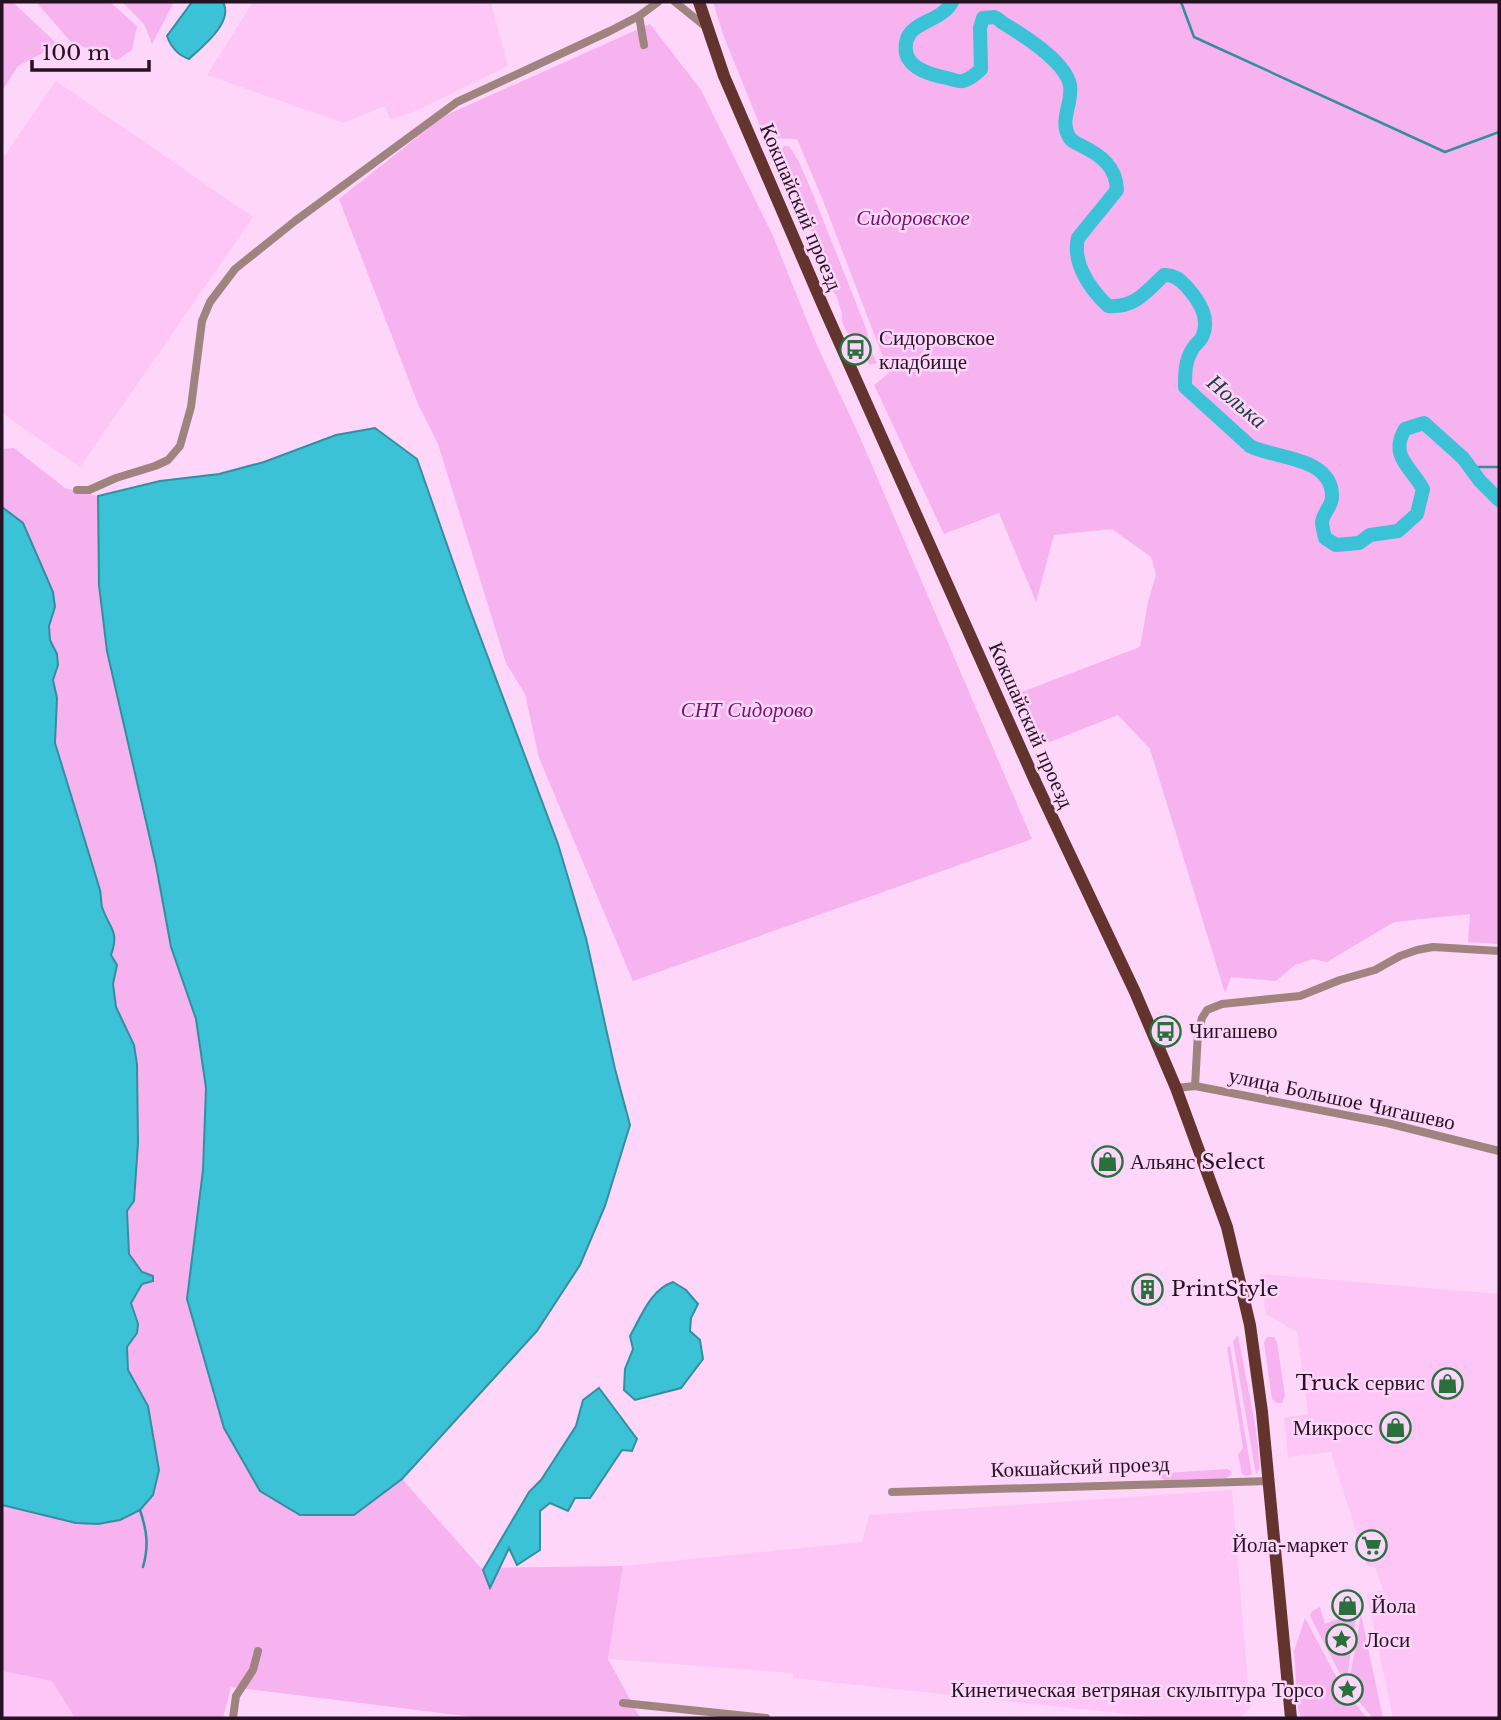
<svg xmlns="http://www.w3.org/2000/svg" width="1501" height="1720" font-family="'Libre Baskerville',serif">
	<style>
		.built { fill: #fdc6f7 }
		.green { fill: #f7b2f0 }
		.water { fill: #3bc2d6; stroke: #348ea0; stroke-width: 2 }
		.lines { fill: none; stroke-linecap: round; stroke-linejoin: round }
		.stream { stroke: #348ea0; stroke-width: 2.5 }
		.river { stroke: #3bc2d6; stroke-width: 14 }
		.street { stroke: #9f837e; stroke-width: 8 }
		.primary { stroke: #62342d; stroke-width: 12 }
		.labels { text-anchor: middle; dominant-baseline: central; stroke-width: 5; stroke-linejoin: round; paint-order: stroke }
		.street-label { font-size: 21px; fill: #251323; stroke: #fdd6f9 }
		.park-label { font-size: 21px; font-style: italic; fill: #780e74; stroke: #fdd6f9 }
		.poi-label { font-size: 21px; fill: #251323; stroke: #fdd6f9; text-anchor: start }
		.water-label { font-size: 23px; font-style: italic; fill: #223e43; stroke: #fdd6f9 }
	</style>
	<rect width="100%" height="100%" fill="#fdd6f9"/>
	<g class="built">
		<polygon points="253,2 491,2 508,66 413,112 390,119 385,106 344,123 207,75"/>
		<polygon points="56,81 253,217 80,467 2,413 2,159"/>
		<polygon points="1260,1274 1499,1294 1499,1718 1393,1718 1367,1595 1383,1590 1375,1567 1367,1566 1331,1452 1288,1457 1284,1418 1308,1414 1297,1332 1266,1314"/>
		<polygon points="1232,1490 1250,1708 1240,1718 1164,1718 793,1678 793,1673 608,1659 623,1566 862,1542 869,1515"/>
		<polygon points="2,1671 52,1681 75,1718 2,1718"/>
	</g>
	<g class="green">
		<polygon points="2,2 13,2 58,45 18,66 2,91"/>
		<polygon points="36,2 110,2 137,26 132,50 117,60 71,42"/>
		<polygon points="122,2 174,2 152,44 144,24"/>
		<polygon points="713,2 1499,2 1499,944 1468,942 1470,914 1394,922 1327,962 1313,959 1295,965 1276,981 1231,977 1225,993 1150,749 1118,715 1040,746 1019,693 1140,647 1148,602 1156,575 1151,557 1112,529 1054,535 1036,602 999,513 944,534 874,385 889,373 822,198 797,139 765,138 724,37"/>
		<polygon points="650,24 701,90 773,236 816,343 859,435 1032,839 633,981 539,758 525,694 506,663 438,444 418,404 339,199 444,116"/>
		<polygon points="784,146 789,146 798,160 810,187 866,328 872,353 877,363 870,365 862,354 856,337 847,332 842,322 842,313 836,295 827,282 831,278 808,223 787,165 780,153"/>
		<path d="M14,448L65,488L98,496L99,584L107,651L156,865L171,947L196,1019L206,1088L203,1170L187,1299L224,1428L260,1491L354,1515L402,1479L481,1568L623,1566L608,1659L640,1718H481L231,1687L223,1718H75L52,1681L2,1671V1505L76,1523L140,1510L153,1495L159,1470L148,1406L128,1370L127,1347L137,1333V1323L131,1303L142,1284V1272L129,1254L127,1211L134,1201L138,1143L137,1064L134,1045L116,1007L113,984L117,965L111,955C120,930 109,929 102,907C101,902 101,895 100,890L55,743L57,699L53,680L58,665L57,654L50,640L49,625L55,607L23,523L2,507V449Z"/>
		<polygon points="1238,1335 1256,1430 1260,1468 1256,1474 1233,1341"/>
		<polygon points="1267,1337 1274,1337 1277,1342 1285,1396 1282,1403 1277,1403 1272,1399 1264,1342"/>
		<polygon points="1230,1346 1252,1475 1246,1476 1242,1474 1238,1455 1243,1448 1227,1347"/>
		<polygon points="1227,1469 1231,1471 1232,1474 1226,1478 1164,1480 1160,1477 1165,1473"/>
		<polygon points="1320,1607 1325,1624 1357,1612 1347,1677 1342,1678 1310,1616 1312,1611"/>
		<polygon points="1361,1614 1383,1718 1373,1718 1355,1697 1357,1686 1350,1678"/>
		<polygon points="1305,1618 1338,1680 1334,1688 1336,1696 1346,1701 1352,1700 1367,1718 1301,1718 1298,1708 1294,1651"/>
	</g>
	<g class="water">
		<path d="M192,2H223C234,22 203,46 189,59C177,55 171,47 167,36Z"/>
		<polygon points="375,428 417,459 466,599 558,844 586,938 615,1069 630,1125 605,1206 580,1265 537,1331 402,1479 354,1515 300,1515 260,1491 224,1428 187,1299 203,1170 206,1088 196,1019 171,947 156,865 107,651 99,585 98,496 160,481 219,474 264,462 336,435"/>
		<path d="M2,507L23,523L53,592L55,607L49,626L50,640L57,654L58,665L53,680L57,698L55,743L100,890C101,895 101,902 102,907C109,929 120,930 111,955L117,965L113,984L116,1007L134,1045L137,1064L138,1143L134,1201L127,1211L129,1254L142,1272L153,1276V1281L142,1284L131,1303L138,1324L137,1333L127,1347L128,1370L148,1406L159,1470L153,1495L140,1510L120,1520L98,1524L76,1523L2,1505Z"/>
		<path d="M673,1282L686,1290L698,1304L691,1318L690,1331L700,1340L703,1359L681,1388L635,1400L624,1390L625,1369L633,1349L630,1336C641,1317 650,1290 673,1282Z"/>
		<polygon points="599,1388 637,1439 632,1451 622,1450 590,1498 575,1498 568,1511 550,1503 540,1511 540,1550 517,1565 509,1548 490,1588 483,1570 529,1492 541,1480 576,1426 583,1400"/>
	</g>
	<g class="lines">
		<g class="stream">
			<polyline points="1181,2 1194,37 1445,152 1499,132"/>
			<polyline points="1470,467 1499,467"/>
			<path d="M140,1510C147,1531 149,1546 143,1567"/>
		</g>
		<path class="river" d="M952,2C942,21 913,21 907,39C899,66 927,74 947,78C952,79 958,82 963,81C970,79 976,74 981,69L980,28L983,18C984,18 994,17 994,17C998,18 1000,21 1003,23C1023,35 1065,61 1070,85C1073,103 1059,120 1069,137C1073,143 1077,143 1082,146C1102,156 1116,167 1117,190L1078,238C1072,263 1090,289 1108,306C1135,308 1146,292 1164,275C1174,274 1181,280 1187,287C1199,301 1211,318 1202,337C1200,342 1194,345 1192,350C1185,361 1185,374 1185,387L1250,446C1274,459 1333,456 1332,497C1332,506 1323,513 1322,522C1322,526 1324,533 1325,538L1336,545L1359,543L1370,535L1398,531L1417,514L1423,489C1411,467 1389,456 1405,429L1424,423L1463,458L1480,481L1499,500"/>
		<g class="street">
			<polyline points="675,2 706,27"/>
			<polyline points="639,16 644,45"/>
			<polyline points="77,490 89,490 116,478 155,466 168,460 180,446 191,407 202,321 210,302 235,269 295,221 457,102 610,31 639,16 658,2"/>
			<polyline points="1195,1086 1198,1033 1202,1018 1207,1010 1222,1004 1300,996 1340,980 1375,970 1400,956 1417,950 1433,947 1499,951"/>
			<polyline points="1176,1088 1195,1086 1387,1123 1499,1151"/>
			<polyline points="892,1492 1270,1481"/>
			<polyline points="623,1703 766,1718"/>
			<polyline points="233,1718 236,1696 253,1670 258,1651"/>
		</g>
		<polyline class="primary" points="699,2 724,76 824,308 1036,783 1135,992 1176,1088 1227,1227 1250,1325 1262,1412 1291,1718"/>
	</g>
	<defs>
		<symbol id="bus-ring" viewBox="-11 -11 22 22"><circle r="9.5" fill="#fdd6f9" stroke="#29703d" stroke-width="1.5"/><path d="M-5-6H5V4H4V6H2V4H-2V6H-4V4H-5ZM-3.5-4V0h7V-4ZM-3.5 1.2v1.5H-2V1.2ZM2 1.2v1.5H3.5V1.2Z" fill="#29703d"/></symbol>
		<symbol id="shop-ring" viewBox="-11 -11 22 22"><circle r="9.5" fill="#fdd6f9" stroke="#29703d" stroke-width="1.5"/><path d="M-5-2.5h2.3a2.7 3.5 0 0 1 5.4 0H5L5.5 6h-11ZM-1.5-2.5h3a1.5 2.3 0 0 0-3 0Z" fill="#29703d"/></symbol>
		<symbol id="building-ring" viewBox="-11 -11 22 22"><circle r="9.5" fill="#fdd6f9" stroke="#29703d" stroke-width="1.5"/><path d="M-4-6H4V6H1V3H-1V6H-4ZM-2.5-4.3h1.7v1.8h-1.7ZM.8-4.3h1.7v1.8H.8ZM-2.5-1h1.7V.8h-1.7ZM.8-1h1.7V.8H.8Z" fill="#29703d"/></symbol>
		<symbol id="supermarket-ring" viewBox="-11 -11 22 22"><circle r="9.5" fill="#fdd6f9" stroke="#29703d" stroke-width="1.5"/><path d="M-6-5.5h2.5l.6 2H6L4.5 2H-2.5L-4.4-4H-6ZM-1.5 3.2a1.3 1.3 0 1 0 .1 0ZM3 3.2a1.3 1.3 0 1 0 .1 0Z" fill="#29703d"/></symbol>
		<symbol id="sight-ring" viewBox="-11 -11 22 22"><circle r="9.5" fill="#fdd6f9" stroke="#29703d" stroke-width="1.5"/><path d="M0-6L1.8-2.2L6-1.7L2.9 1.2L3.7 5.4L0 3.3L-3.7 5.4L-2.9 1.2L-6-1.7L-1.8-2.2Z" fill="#29703d"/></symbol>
	</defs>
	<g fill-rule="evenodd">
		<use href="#bus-ring" x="838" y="332" width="35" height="35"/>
		<use href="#bus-ring" x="1148" y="1014" width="35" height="35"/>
		<use href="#shop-ring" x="1090" y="1144" width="35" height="35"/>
		<use href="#building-ring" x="1130" y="1272" width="35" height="35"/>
		<use href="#shop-ring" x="1430" y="1366" width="35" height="35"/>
		<use href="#shop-ring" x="1378" y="1410" width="35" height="35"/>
		<use href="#supermarket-ring" x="1354" y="1528" width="35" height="35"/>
		<use href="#shop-ring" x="1330" y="1588" width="35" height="35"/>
		<use href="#sight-ring" x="1324" y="1622" width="35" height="35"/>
		<use href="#sight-ring" x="1330" y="1672" width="35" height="35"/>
	</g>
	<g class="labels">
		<g class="street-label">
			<text transform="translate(801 207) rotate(67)">Кокшайский проезд</text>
			<text transform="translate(1031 725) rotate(66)">Кокшайский проезд</text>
			<text transform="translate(1342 1099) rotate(12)">улица Большое Чигашево</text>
			<text transform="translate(1080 1467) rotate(-2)">Кокшайский проезд</text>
		</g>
		<g class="park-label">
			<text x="913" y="218">Сидоровское</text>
			<text x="747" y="710">СНТ Сидорово</text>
		</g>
		<g class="poi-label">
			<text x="879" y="338">Сидоровское<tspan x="879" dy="24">кладбище</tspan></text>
			<text x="1189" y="1031">Чигашево</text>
			<text x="1130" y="1162">Альянс Select</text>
			<text x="1171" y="1289">PrintStyle</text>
			<text x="1425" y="1383" text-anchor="end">Truck сервис</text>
			<text x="1373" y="1428" text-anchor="end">Микросс</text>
			<text x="1348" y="1545" text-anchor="end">Йола-маркет</text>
			<text x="1371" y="1606">Йола</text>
			<text x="1365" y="1640">Лоси</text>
			<text x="1324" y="1690" text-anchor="end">Кинетическая ветряная скульптура Торсо</text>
		</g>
		<g class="water-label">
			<text transform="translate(1237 401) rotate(40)">Нолька</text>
		</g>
	</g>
	<rect width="1501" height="1720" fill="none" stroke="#251323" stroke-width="7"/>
	<path d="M32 60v10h117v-10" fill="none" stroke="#251323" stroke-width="3.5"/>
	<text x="42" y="60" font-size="21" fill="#251323" stroke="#fdd6f9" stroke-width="5" paint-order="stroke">100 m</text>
</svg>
